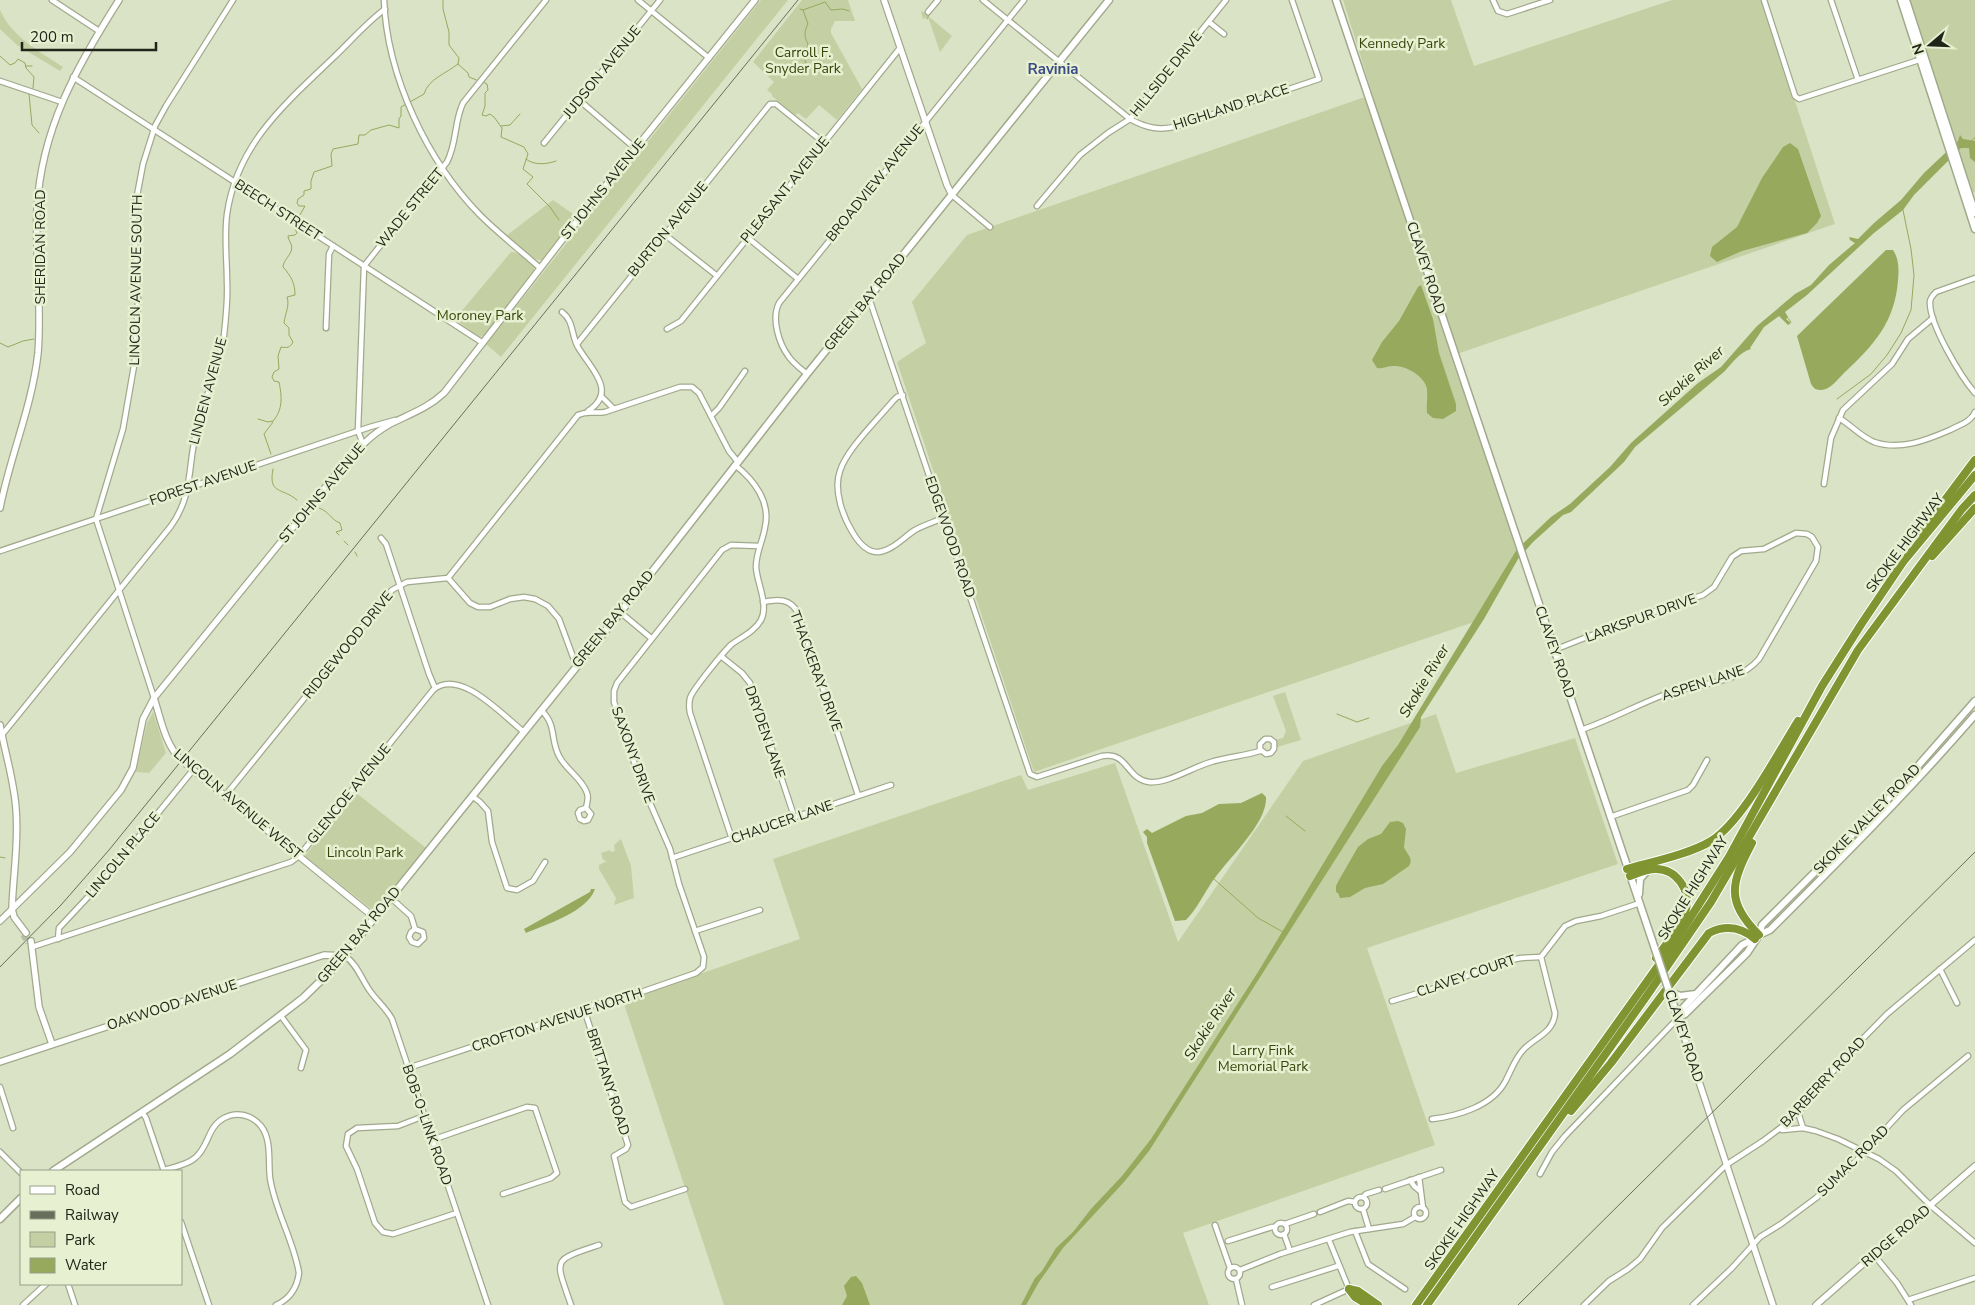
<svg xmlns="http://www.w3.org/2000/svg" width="1975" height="1305" font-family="'Nunito Sans',sans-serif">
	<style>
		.green { fill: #c4d0a3 }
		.water { fill: #96a95d }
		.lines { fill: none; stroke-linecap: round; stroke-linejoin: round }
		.stream { stroke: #96a95d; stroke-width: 1 }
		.tertiary-tunnel { stroke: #b5bda3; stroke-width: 5.5; stroke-dasharray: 5.5 3; stroke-linecap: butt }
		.minor-casing { stroke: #a1a98d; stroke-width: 7 }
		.tertiary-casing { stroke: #a1a98d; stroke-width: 8 }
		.secondary-casing { stroke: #a1a98d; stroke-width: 9 }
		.motorway-casing { stroke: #fff; stroke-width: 10 }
		.minor { stroke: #fff; stroke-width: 4.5 }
		.tertiary { stroke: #fff; stroke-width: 5.5 }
		.secondary { stroke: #fff; stroke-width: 6 }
		.motorway { stroke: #809531; stroke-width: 8 }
		.rail { stroke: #696e5c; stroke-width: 1 }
		.secondary-bridge-casing { stroke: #a1a98d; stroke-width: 9; stroke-linecap: butt }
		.secondary-bridge { stroke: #fff; stroke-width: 6 }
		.labels { text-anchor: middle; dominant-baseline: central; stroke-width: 5; stroke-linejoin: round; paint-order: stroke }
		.park-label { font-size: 14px; fill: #3a450b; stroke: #e7f0d1 }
		.street-label { font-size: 14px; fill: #22251a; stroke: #e7f0d1 }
		.neighbourhood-label { font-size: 15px; font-weight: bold; fill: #3b4b86; stroke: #e7f0d1 }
		.water-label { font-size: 15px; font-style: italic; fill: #2b3311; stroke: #e7f0d1 }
	</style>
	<rect width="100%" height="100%" fill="#dae3c5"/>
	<g class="green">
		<polygon points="761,0 788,0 501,357 486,344"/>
		<polygon points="802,0 848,0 855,21 835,21 831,29 831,33 862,89 837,120 819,105 806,119 798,113 795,115 772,96 772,94 767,90 774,82 753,62"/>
		<polygon points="1343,0 1451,0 1474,66 1672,0 1762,0 1835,224 1451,356 1517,549 1474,622 1034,772 897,362 926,343 912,302 967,235 1362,98 1374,99"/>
		<polygon points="1908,0 1975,0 1975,192 1972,193"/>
		<path d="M0,10C12,37 39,51 63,67L60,71L17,45L0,29Z"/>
		<polygon points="922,11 952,36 940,52 928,17 923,19 921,12"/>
		<path d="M553,200L576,216L542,260C529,261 515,244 506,236Z"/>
		<path d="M511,252C520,252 528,259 534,266V270L486,334L480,337L477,336L455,319Z"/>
		<polygon points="1285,692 1301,740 1277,747 1275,740 1283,738 1286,731 1273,696"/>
		<polygon points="153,712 166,753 149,773 136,772 147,723"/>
		<polygon points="1436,714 1456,773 1575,738 1618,864 1367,948 1435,1145 1183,1233 1209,1305 724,1305 623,1001 800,939 773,859 1021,775 1028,790 1115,763 1178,942 1303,761"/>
		<polygon points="355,792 426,848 374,911 305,856"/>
		<polygon points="621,839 631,866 634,898 614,905 616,898 599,869 599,865 607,861 603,860 601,853 610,850 611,852 615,851 614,845"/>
	</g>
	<g class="water">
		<path d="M1960,135L1963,139L1975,141V162L1970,158L1969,148H1961L1914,195L1903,210L1874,233L1807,295L1785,312L1788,317L1786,319L1791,323L1788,325L1779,316L1764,327L1750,348L1751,349C1741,351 1732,363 1725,371L1635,447L1624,462L1571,512L1563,515L1533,542L1518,559L1484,619L1421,717L1420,727L1149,1151L1124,1182L1063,1248L1039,1282L1026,1305H1021L1035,1278L1042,1271L1056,1248L1073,1232L1091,1209L1122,1176L1151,1139L1258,972L1382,766L1398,745L1517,549L1551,517L1570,504L1610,467L1631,443L1698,383L1721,367L1757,326L1795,294L1811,285L1829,265L1855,243L1850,240L1849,237L1858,239L1874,223L1901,200L1924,173L1958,141Z"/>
		<polygon points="1790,143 1798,149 1821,216 1817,223 1807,233 1742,251 1717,262 1710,256 1712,247 1737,227 1762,178 1783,147"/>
		<path d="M1886,250H1893C1899,259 1899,269 1898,280C1895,322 1874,345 1844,373C1838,379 1829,391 1820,390C1815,390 1813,387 1811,384L1797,336Z"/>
		<path d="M1421,285L1433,319L1439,353L1456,404V411L1443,419L1433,418L1427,413C1426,405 1428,397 1427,389C1425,376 1405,365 1393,366C1387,366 1384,369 1377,368L1372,360L1382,342L1399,321L1418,287Z"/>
		<path d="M1262,793L1266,797C1268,824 1224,862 1210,885C1202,897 1196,910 1186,920L1175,921L1147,843V837L1143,832L1147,829L1152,833L1186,816L1202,813L1219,804L1241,803Z"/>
		<path d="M1398,821L1403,823L1406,829L1404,847C1407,855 1414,858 1409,866L1383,884L1365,888L1350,897L1340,898L1338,893L1336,892V886L1339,880L1358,847L1368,839L1381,834L1390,822Z"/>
		<path d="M591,889H595C587,912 547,924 526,933L524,929L590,892Z"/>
		<polygon points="856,1276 862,1283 870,1305 842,1305 847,1296 844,1286 851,1277"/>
	</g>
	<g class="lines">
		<g class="stream">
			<polyline points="443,0 443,9 449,32 449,45 459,58 458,64 468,73 469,77 479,81"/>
			<polyline points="800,9 803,10 825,2 831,10 843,9 849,11"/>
			<polyline points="927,19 930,13"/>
			<polyline points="0,56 10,65 15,63 18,59 25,63 26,68 34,77 33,88"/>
			<polyline points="26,66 32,66"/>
			<path d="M798,73L803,68L806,62L804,59L808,44C804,37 804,31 808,24L803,10"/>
			<polyline points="483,82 487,84 488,90 485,93 485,106 482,115 486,116 490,114 494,117 502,128 501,137 524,147 528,154 523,169 533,177 527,184 550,207 559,220"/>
			<polyline points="29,94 32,125 39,133"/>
			<polyline points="501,126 510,125 520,114"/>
			<polyline points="1971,141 1975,138"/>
			<path d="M526,159C534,166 548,164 556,161"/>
			<path d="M297,220L305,206H299L297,203L298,199L304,195V191L311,189V181L314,172L332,166L331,154L333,149L358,144L359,135H365L371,130L389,125L399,128V119L401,116V107L424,94C428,79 447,73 458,64"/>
			<polyline points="1787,317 1791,322"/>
			<polyline points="0,343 8,347 23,341 34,339"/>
			<polyline points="1837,399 1871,374 1887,355 1901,333 1911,310 1914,275 1911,249 1903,210"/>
			<path d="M258,419L268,422L273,421C283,410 282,396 279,382L274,381L272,377L274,372L279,369L278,356L281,347C287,348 290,348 293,342L289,335V328L284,323C285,314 290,305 287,297L295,295C295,283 291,276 283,267C283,259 295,253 291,244C290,241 288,239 288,236L295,235L297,233L295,229L296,224"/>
			<polyline points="271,454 264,434 273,422"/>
			<path d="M273,469C268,495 282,487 297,500"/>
			<path d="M319,508C329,511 331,520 340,523L342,530L336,532L339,535"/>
			<polyline points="344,541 348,545"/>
			<polyline points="355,552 357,556"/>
			<polyline points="1337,714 1357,722 1369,718"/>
			<polyline points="1286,816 1305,831"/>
			<polyline points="0,857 5,858"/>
			<polyline points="1214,879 1258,918 1283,932"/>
		</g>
		<polyline class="tertiary-tunnel" points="23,935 28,943"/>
		<defs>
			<g id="minor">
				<polyline points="52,0 99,31"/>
				<path d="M384,0C387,76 427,161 480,215C499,234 520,250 540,268"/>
				<polyline points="638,0 709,58"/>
				<path d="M983,0L1130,119C1146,128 1160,131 1178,126L1319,79L1292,0"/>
				<polyline points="1493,0 1498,11 1507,14 1550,0"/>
				<polyline points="1764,0 1795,96 1799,99 1922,59"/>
				<polyline points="1831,0 1858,80"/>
				<polyline points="928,12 938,0"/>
				<polyline points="1209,22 1224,34"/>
				<polyline points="73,77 483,343"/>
				<polyline points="0,81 62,102"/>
				<polyline points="579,100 636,149"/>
				<polyline points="544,143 660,0"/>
				<polyline points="952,195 990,227"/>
				<polyline points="1037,206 1080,155 1108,133 1130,119 1226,0"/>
				<polyline points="664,234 716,275"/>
				<polyline points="747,237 798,279"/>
				<path d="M1975,278L1936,292C1933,295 1930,298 1930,302C1929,324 1961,377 1975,393"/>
				<path d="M869,298L1030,774L1037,777L1102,756C1128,751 1126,779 1149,782C1167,784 1193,767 1211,762C1227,757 1244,756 1260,751V744L1265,739H1270L1274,742V749L1271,753L1266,754L1261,750"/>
				<path d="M562,312C574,321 571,335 578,347C589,367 619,391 588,411"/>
				<polyline points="326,328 329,254 333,246"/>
				<polyline points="667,329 681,321 900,48"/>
				<polyline points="577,344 770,104 776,104 823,142"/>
				<path d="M807,374C801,369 794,364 789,357C779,344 771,319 779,303L1024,0"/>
				<path d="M903,395L897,397L893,401C878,419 846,450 840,471C833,490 843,517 853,533C859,543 867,553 879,552C893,550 904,537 915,530C924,525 934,522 943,518"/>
				<polyline points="601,396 613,408"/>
				<polyline points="711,416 719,408 745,371"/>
				<path d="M1839,418C1851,425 1861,437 1874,442C1900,451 1927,440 1950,430C1959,425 1971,422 1975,412"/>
				<path d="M363,444L358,431L364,266L447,162C457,143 454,122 463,103L546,0"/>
				<polyline points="1824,484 1831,438 1843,410 1892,364 1908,339 1933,318"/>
				<polyline points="381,538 386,544 429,674 435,688"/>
				<polyline points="0,551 370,427 395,420"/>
				<polyline points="448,578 470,603 478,607 490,607 510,599 524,597 535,599 548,606 559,619 576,665"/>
				<path d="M763,602C778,599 790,598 798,613L858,795"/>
				<polyline points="620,612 651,638"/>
				<path d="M1554,650L1633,619L1703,595L1714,587L1732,557L1741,551L1764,549L1796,533L1807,534L1812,537L1818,547L1816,561L1759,659C1737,685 1697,683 1666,694C1637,705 1610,720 1581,730"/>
				<polyline points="722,657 742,673 750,683 794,816"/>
				<polyline points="154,698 96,519 123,429 135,360 138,301 134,219 136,201 143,164 155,126 166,106 233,0"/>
				<path d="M541,710C557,725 550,739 559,756C566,770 582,778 587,793C589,798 587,803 586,808L591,814L588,820L584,821L580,819L578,813L580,810L586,808"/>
				<path d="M1,736L171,526C194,494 187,466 197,429C205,397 219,367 224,335C226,317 228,300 227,282C227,259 224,237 227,214C237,144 285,104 333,58C350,42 366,23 385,9"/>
				<path d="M225,796L392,590L407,582L448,578L578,415C589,410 593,414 605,412L680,387H692L699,393L729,451L738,462"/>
				<polyline points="472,796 480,802 488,811 492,842 507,888 517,890 533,881 545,862"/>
				<polyline points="1610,817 1688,790 1693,785 1707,760"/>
				<path d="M732,839L690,713C689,708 689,703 690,698C693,689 725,650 732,644C742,637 755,631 761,620C769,604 757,584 756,567C756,552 763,541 765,527C771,502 754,480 735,465"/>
				<polyline points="672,858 891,785"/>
				<polyline points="391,898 411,916 415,929 423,932 424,938 418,944 412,942 409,937 411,932 415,929"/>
				<polyline points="695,931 760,910"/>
				<polyline points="58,939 59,928 102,882 193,770"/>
				<path d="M32,947L291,862L299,856L433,690C460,667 503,716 524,732"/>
				<path d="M345,956C357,964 362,980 370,991C377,1001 386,1008 392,1019L488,1305"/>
				<polyline points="1940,969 1957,1003"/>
				<polyline points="1392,1001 1435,988 1506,961 1521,958 1541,957"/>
				<polyline points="584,1009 628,1145 626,1149 614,1156 625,1202 631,1207 685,1189"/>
				<polyline points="281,1016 306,1050 301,1068"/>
				<polyline points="408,1068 557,1019 593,1005 627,997 696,973 703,967 704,957 679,884 670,849 640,780 614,702 614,691 617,683 722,550 731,545 759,546"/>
				<polyline points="0,1087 13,1128"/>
				<polyline points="142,1112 146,1118 164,1171"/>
				<polyline points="1798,1112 1803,1128"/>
				<polyline points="424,1116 398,1126 357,1128 348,1134 346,1146 357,1169 375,1223 383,1232 393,1234 457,1213"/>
				<path d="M1432,1119C1458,1116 1492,1106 1505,1082C1511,1071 1515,1058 1524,1049C1536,1037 1554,1032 1555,1013L1541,957L1565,926L1576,921L1601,916L1640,903"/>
				<polyline points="1782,1130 1803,1128 1816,1131 1838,1139 1879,1159 1896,1171 1930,1205 1975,1243"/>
				<polyline points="432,1140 527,1107 535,1108 557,1173 551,1178 503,1194"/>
				<polyline points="0,1152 21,1173"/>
				<path d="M164,1170C174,1167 187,1165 195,1158C209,1147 207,1127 224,1118C237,1111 252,1115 261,1126C272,1140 268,1162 270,1178C275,1211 294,1241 299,1273C297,1288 290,1299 276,1305"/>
				<polyline points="1540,1174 1552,1152 1565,1136 1678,1018"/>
				<polyline points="1419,1177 1423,1208"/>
				<polyline points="1410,1180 1414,1186 1420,1191"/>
				<polyline points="1385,1189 1441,1170"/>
				<circle cx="1361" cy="1203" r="6"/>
				<polyline points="1363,1197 1366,1194 1379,1190"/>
				<circle cx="1420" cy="1213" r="6"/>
				<polyline points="1363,1209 1369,1229"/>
				<polyline points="1320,1212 1348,1201 1355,1202"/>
				<polyline points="181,1222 209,1305"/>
				<circle cx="1281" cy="1229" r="6"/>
				<polyline points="1285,1224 1314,1214"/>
				<polyline points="1215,1225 1230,1268"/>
				<polyline points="1355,1231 1368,1264 1405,1289"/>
				<polyline points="1284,1234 1290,1251"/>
				<polyline points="1228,1241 1272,1227 1275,1227"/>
				<polyline points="1874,1255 1897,1283 1911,1305"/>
				<circle cx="1234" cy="1273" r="6"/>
				<polyline points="1240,1270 1280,1254 1350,1232 1403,1224 1415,1217"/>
				<polyline points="1236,1279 1242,1305"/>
				<polyline points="68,1284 75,1305"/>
				<polyline points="1272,1287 1338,1266"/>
				<polyline points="1908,1300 1975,1278"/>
				<polyline points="23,1305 46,1284"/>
				<path d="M571,1305C555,1258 551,1261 599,1245"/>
				<polyline points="1314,1305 1349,1289 1329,1240"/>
				<polyline points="1584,1305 1609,1281 1628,1269 1640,1259 1662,1228 1726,1165 1763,1141 1787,1123 1811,1099 1842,1060 1887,1014 1975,940"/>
				<polyline points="1693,1305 1732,1268 1760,1237 1781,1224 1816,1198 1856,1161 1903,1110 1968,1056"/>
			</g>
			<g id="tertiary">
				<polyline points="884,0 947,185 952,195"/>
				<path d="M0,508C10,456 32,407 38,353C42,305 35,257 37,209C41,129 77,66 119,0"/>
				<path d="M154,698C161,720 165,744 181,760L375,918"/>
				<path d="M0,725C5,753 14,780 16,809C19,843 13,875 12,909L14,917L26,933"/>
				<path d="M0,921L70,852L121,790L133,768L143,719L154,698L341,468C356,451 370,435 390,424C410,414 428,408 444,393L562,240L755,0"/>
				<polyline points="31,941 39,1007 52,1044"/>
				<polyline points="1678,1018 1773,1305"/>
				<polyline points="0,1062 324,955 345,956"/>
				<polyline points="1816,1305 1975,1166"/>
			</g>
			<g id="secondary">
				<polyline points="1336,0 1655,949"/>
				<polyline points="1901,0 1975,229"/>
				<polyline points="1906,0 1975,213"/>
				<polyline points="1639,894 1640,879 1646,872"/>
				<polyline points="1759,935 1762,925 1895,792 1975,701"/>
				<polyline points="1669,991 1680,996 1696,994"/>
				<polyline points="1669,991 1678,1018"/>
				<path d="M1678,1018L1685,1014L1747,953L1759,935L1770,930C1840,860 1910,790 1975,715"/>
				<polyline points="1678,1018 1682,1009 1742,945 1754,939"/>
				<polyline points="53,1171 230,1054 303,998 334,968 615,619 807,374 1109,0"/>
				<polyline points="0,1219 21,1198"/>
			</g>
			<g id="motorway">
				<polyline points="1921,532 1975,460"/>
				<polyline points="1932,556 1975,508"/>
				<path d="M1752,843C1731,883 1725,901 1759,935"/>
				<path d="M1627,869C1651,862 1690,854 1711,841C1742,822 1778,753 1798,721"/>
				<path d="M1630,876C1638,873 1647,869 1656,869C1676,869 1691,890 1686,909C1682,927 1667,943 1656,958"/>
				<path d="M1571,1111L1611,1063L1709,933C1725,925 1741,927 1755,939"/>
				<polyline points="1349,1289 1358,1291 1378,1305"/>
				<polyline points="1349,1289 1355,1297 1368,1305"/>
				<polyline points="1416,1305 1673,945 1729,857 1822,686 1862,623 1903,562 1975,475"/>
				<polyline points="1427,1305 1646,997 1711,902 1858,650 1962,509 1975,495"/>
			</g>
		</defs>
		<use href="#minor" class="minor-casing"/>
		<use href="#tertiary" class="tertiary-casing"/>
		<use href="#secondary" class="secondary-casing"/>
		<use href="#motorway" class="motorway-casing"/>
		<use href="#minor" class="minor"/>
		<use href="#tertiary" class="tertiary"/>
		<use href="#secondary" class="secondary"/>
		<use href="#motorway" class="motorway"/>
		<g class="rail">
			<polyline points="0,967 61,905 109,850 798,0"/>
			<polyline points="1518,1305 1975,852"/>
		</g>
		<defs>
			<polyline id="secondary-bridge" points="1655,949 1669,991"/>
		</defs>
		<use href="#secondary-bridge" class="secondary-bridge-casing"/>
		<use href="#secondary-bridge" class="secondary-bridge"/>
	</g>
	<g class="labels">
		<g class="park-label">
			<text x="1402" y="43">Kennedy Park</text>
			<text x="803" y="52">Carroll F.<tspan x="803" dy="16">Snyder Park</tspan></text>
			<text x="480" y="315">Moroney Park</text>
			<text x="365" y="852">Lincoln Park</text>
			<text x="1263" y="1050">Larry Fink<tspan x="1263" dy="16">Memorial Park</tspan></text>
		</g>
		<g class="street-label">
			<text transform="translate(602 72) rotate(-51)">JUDSON AVENUE</text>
			<text transform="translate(1166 74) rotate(-51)">HILLSIDE DRIVE</text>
			<text transform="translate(1231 107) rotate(-18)">HIGHLAND PLACE</text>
			<text transform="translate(875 183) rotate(-51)">BROADVIEW AVENUE</text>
			<text transform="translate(603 189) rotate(-51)">ST JOHNS AVENUE</text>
			<text transform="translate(785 190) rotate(-51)">PLEASANT AVENUE</text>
			<text transform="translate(410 208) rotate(-51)">WADE STREET</text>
			<text transform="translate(278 210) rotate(33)">BEECH STREET</text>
			<text transform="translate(668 229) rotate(-51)">BURTON AVENUE</text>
			<text transform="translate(40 247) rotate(-90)">SHERIDAN ROAD</text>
			<text transform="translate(1426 268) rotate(72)">CLAVEY ROAD</text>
			<text transform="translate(136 280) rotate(-89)">LINCOLN AVENUE SOUTH</text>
			<text transform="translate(865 302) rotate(-51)">GREEN BAY ROAD</text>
			<text transform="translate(208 391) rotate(-75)">LINDEN AVENUE</text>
			<text transform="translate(203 483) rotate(-19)">FOREST AVENUE</text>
			<text transform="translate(322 493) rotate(-50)">ST JOHNS AVENUE</text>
			<text transform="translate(950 537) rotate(71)">EDGEWOOD ROAD</text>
			<text transform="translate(1905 543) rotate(-53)">SKOKIE HIGHWAY</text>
			<text transform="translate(1641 618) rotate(-20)">LARKSPUR DRIVE</text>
			<text transform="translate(613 619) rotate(-51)">GREEN BAY ROAD</text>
			<text transform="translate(348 645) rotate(-51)">RIDGEWOOD DRIVE</text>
			<text transform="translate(1555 652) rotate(71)">CLAVEY ROAD</text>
			<text transform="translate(816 671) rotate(70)">THACKERAY DRIVE</text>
			<text transform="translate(1703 683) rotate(-18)">ASPEN LANE</text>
			<text transform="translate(765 732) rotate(71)">DRYDEN LANE</text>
			<text transform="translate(633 755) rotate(70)">SAXONY DRIVE</text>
			<text transform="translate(349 794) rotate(-51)">GLENCOE AVENUE</text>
			<text transform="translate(238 804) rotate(40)">LINCOLN AVENUE WEST</text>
			<text transform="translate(1867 819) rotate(-46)">SKOKIE VALLEY ROAD</text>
			<text transform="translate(782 822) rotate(-19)">CHAUCER LANE</text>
			<text transform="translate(123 855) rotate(-50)">LINCOLN PLACE</text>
			<text transform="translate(1693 888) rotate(-58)">SKOKIE HIGHWAY</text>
			<text transform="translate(359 935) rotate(-50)">GREEN BAY ROAD</text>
			<text transform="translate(1466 976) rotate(-19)">CLAVEY COURT</text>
			<text transform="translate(172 1005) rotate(-18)">OAKWOOD AVENUE</text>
			<text transform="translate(557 1020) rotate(-18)">CROFTON AVENUE NORTH</text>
			<text transform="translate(1684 1036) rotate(72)">CLAVEY ROAD</text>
			<text transform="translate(608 1082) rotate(72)">BRITTANY ROAD</text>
			<text transform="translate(1823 1082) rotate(-47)">BARBERRY ROAD</text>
			<text transform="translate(427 1125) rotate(71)">BOB-O-LINK ROAD</text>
			<text transform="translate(1853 1161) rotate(-45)">SUMAC ROAD</text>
			<text transform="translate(1462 1220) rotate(-55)">SKOKIE HIGHWAY</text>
			<text transform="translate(1896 1236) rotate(-41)">RIDGE ROAD</text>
		</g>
		<g class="neighbourhood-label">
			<text x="1053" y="69">Ravinia</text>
		</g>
		<g class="water-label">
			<text transform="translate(1691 376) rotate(-42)">Skokie River</text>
			<text transform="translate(1424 681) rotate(-59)">Skokie River</text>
			<text transform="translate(1210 1024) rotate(-57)">Skokie River</text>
		</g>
	</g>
	<rect x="20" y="1170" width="162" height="115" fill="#e7f0d1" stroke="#989f88"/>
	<rect x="30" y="1186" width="25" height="8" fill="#ffffff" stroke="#989f88"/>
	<text x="65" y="1195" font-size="15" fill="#22251a">Road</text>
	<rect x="30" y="1211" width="25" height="8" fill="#696e5c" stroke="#989f88"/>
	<text x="65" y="1220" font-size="15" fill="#22251a">Railway</text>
	<rect x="30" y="1232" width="25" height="15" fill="#c4d0a3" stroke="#989f88"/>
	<text x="65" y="1245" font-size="15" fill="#22251a">Park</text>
	<rect x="30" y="1258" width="25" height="15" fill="#96a95d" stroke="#989f88"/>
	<text x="65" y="1270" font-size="15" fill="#22251a">Water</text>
	<g transform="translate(1930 45) rotate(251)" stroke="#e7f0d1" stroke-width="4" paint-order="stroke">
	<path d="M0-4L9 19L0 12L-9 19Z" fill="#22251a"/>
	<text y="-8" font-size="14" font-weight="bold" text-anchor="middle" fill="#22251a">N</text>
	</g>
	<path d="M22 42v8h134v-8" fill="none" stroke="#22251a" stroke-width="2.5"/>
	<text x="30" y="42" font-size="15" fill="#22251a" stroke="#e7f0d1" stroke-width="4" paint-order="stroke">200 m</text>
</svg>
